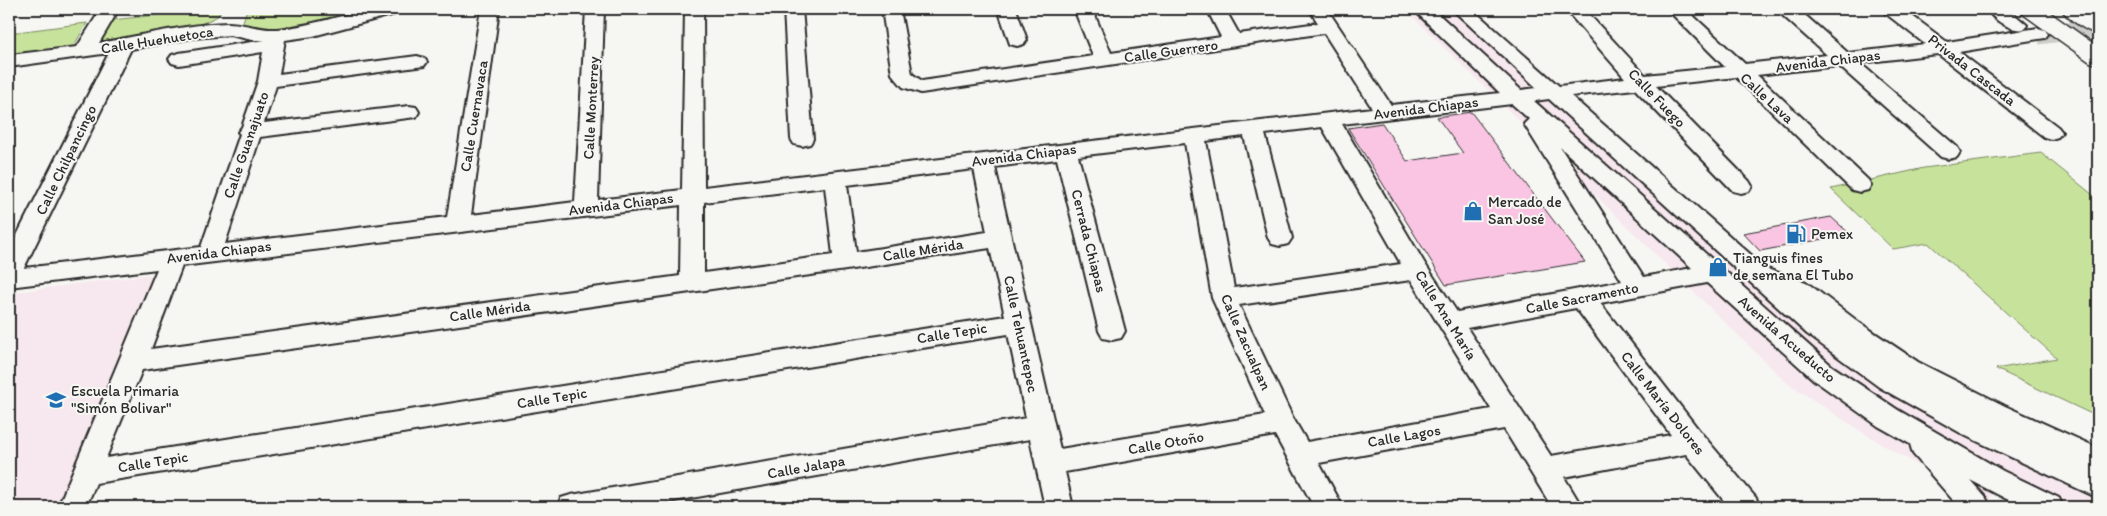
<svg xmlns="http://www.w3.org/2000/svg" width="2107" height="516" font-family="Itim,sans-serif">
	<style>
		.built { fill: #f7e7ee }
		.green { fill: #c7e39b; stroke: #798763 }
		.building { fill: #f9c5e3; stroke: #2b2b2b }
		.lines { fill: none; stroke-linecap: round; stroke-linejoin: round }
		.minor-tunnel { stroke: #cdcdca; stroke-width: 21; stroke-dasharray: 21 11; stroke-linecap: butt }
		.minor-casing { stroke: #2b2b2b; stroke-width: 4 }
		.highway-casing { stroke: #2b2b2b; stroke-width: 3 }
		.minor { fill: #f6f6f2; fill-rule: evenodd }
		.highway { fill: #f6f6f2; fill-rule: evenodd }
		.labels { text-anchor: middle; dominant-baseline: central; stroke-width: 4; stroke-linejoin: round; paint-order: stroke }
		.street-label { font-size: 15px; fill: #2b2b2b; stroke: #f6f6f2 }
		.poi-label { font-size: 15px; fill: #2b2b2b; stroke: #f6f6f2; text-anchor: start }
	</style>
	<rect width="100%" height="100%" fill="#f6f6f2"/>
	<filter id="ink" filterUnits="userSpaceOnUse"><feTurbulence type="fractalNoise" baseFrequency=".02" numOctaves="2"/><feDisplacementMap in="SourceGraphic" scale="10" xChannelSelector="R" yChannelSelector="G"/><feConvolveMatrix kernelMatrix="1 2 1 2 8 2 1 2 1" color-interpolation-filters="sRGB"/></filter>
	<g filter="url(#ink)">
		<g class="built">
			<polygon points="1405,9 1476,9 1825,317 1989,421 2098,472 2098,507 2025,507 1994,492 1985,505 1864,433 1785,381"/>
			<polygon points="155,274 59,507 9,507 9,293"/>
		</g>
		<g class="green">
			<polygon points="211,9 222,9 218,16 199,25 97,44 112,20"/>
			<path d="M247,9H339L340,13C329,23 287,33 273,31C263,30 252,27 242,25Z"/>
			<polygon points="87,23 72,49 9,58 9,33"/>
			<polygon points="2041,153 2098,199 2098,417 1996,369 2057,358 1928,243 1893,249 1831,189 1924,168"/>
		</g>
		<g class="building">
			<polygon points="1471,112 1585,262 1446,285 1348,128 1382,123 1407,161 1463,153 1437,117"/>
			<polygon points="1831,217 1850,234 1760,251 1743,233"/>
		</g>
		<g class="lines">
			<polyline class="minor-tunnel" points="2038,34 2098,26"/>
			<defs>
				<g id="minor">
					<path d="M101,9H119L99,43C141,36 185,24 228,23C243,23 260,30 277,29C319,26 359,6 401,9L399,13L313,36L285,40L279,74L417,56L424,58L427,62L424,66L276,86L264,123L409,106L416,107L419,112L416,117L260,137L225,244L447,217L481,9H499L471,215L575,202L586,9H604L598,200L682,190L685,9H703L704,187L1372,108L1324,33L921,93L903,87L892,74L882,9H900L912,74L922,81L1093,56L1074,9H1092L1111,53L1221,37L1207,9H1225L1239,34L1318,23L1309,9H1327L1391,105L1500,93L1413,9H1433L1521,90L1537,88L1452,9H1472L1559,86L1625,78L1565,9H1584L1645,75L1725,67L1667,9H1686L1745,64L1827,55L1781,14L1780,9H1798L1848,53L1925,44L1885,13L1883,9H1903L1947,42L2038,28L2045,30L2048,34L2045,38L1959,52L2058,127L2062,132L2058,137L2051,139L2044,137L1938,54L1860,63L1957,147L1960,152L1957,157L1949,159L1941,157L1839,66L1757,75L1868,180L1871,185L1868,190L1860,192L1852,190L1736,77L1656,86L1749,181L1752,186L1749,191L1741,193L1733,191L1635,89L1571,96L1767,269L1806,282L1860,323L1918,362L2005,406L2098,448V498L1966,436L1879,387L1807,334L1549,99L1534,101L1832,366L1898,410L2003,471L2059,498L2063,507H2022L1970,480L1986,498L1990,507H1959L1913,454L1910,444L1878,426L1814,380L1707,283L1600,303L1702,434L1756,498L1760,507H1729L1686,454L1564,477L1582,507H1552L1504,429L1319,463L1343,507H1314L1275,435L1065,472L1073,507H1045L1030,439L640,507H557L561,498L571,495L1026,418L1008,334L96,483L86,507H58L157,269L9,287V251L109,53L9,67V55L77,47ZM230,35L252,40H265L179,53L172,55L169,59L172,63L179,65L263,52L258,81L242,127L238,132L240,134L201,247L24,268L131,49L192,38ZM1512,104L1529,119L1524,124L1622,281L1457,312L1425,264L1342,124ZM1322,127L1401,264L1234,288L1206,141L1244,136L1268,238L1272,244L1280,246L1288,244L1292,238L1265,134ZM1185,143L1212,298L1265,415L1060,449L995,167L1057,159L1099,331L1103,338L1112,340L1121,338L1125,331L1078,156ZM1560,147L1692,268L1644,277ZM974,169L987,232L856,252L847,185ZM825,187L833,255L704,273V202ZM681,205L680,276L151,349L182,266ZM990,248L1005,316L106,458L142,370L846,270ZM1411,280L1491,409L1307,442L1293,418L1239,305ZM1576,308L1671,435L1551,456L1467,328Z"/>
					<polygon points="784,9 802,9 813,139 810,144 802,146 794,144 791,139"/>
					<polygon points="998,9 1016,9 1027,40 1024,44 1017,46 1010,44"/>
					<path d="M1987,9H2008L2027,25L2025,29C2012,32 1993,20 1987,9Z"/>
				</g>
				<g id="highway">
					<polygon points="2020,9 2045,9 2098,47 2098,64 2090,62 2023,14"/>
					<path d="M2061,9H2086L2098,17V34C2086,31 2069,20 2061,9Z"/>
				</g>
			</defs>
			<use href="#minor" class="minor-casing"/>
			<use href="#highway" class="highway-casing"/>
			<use href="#minor" class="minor"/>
			<use href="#highway" class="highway"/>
		</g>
	</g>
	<defs>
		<symbol id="shop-bare" viewBox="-9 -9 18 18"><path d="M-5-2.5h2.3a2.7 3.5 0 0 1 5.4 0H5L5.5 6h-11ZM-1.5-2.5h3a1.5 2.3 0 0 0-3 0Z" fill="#1f6fb2" stroke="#f6f6f2" stroke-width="2.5" paint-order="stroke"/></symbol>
		<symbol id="fuel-bare" viewBox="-9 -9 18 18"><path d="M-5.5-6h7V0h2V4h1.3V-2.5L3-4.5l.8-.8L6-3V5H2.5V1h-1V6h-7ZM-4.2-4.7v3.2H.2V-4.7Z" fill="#1f6fb2" stroke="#f6f6f2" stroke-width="2.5" paint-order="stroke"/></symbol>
		<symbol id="school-bare" viewBox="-9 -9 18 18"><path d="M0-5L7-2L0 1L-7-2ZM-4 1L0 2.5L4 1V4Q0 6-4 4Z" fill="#1f6fb2" stroke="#f6f6f2" stroke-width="2.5" paint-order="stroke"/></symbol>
	</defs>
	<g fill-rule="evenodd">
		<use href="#shop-bare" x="1459" y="197" width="28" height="28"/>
		<use href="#fuel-bare" x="1782" y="220" width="28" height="28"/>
		<use href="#shop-bare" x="1704" y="253" width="28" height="28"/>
		<use href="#school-bare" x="42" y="386" width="28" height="28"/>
	</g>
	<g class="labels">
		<g class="street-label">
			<text transform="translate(157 40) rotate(-9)">Calle Huehuetoca</text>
			<text transform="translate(1171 51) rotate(-8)">Calle Guerrero</text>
			<text transform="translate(1828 61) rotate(-7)">Avenida Chiapas</text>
			<text transform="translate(1972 70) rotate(38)">Privada Cascada</text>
			<text transform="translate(1657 98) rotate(46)">Calle Fuego</text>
			<text transform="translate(1767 98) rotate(43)">Calle Lava</text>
			<text transform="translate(591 108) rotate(-87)">Calle Monterrey</text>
			<text transform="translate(1426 108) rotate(-7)">Avenida Chiapas</text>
			<text transform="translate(474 116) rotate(-81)">Calle Cuernavaca</text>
			<text transform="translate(246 145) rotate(-71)">Calle Guanajuato</text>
			<text transform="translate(1024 155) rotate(-7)">Avenida Chiapas</text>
			<text transform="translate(66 160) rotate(-64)">Calle Chilpancingo</text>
			<text transform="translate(621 204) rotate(-7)">Avenida Chiapas</text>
			<text transform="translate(1089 241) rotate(76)">Cerrada Chiapas</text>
			<text transform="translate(923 250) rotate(-9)">Calle Mérida</text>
			<text transform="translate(219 252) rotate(-7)">Avenida Chiapas</text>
			<text transform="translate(1582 298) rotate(-11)">Calle Sacramento</text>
			<text transform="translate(490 311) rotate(-8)">Calle Mérida</text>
			<text transform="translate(1446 315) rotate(58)">Calle Ana María</text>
			<text transform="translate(952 333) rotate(-9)">Calle Tepic</text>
			<text transform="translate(1021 334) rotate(78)">Calle Tehuantepec</text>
			<text transform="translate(1787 339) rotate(41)">Avenida Acueducto</text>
			<text transform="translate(1246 342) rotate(66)">Calle Zacualpan</text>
			<text transform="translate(552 398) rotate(-9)">Calle Tepic</text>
			<text transform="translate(1663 403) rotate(52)">Calle María Dolores</text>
			<text transform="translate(1404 436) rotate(-10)">Calle Lagos</text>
			<text transform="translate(1166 443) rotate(-10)">Calle Otoño</text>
			<text transform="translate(153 462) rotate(-9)">Calle Tepic</text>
			<text transform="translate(806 467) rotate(-10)">Calle Jalapa</text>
		</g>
		<g class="poi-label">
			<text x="1488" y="202">Mercado de<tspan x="1488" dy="17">San José</tspan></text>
			<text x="1811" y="234">Pemex</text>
			<text x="1733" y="258">Tianguis fines<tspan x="1733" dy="17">de semana El Tubo</tspan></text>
			<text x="71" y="391">Escuela Primaria<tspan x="71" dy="17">"Simón Bolivar"</tspan></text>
		</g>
	</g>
	<rect width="2107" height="516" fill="none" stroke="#f6f6f2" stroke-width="30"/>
	<rect x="15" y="15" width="2077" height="486" fill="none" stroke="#2b2b2b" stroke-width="2" filter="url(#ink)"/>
</svg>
